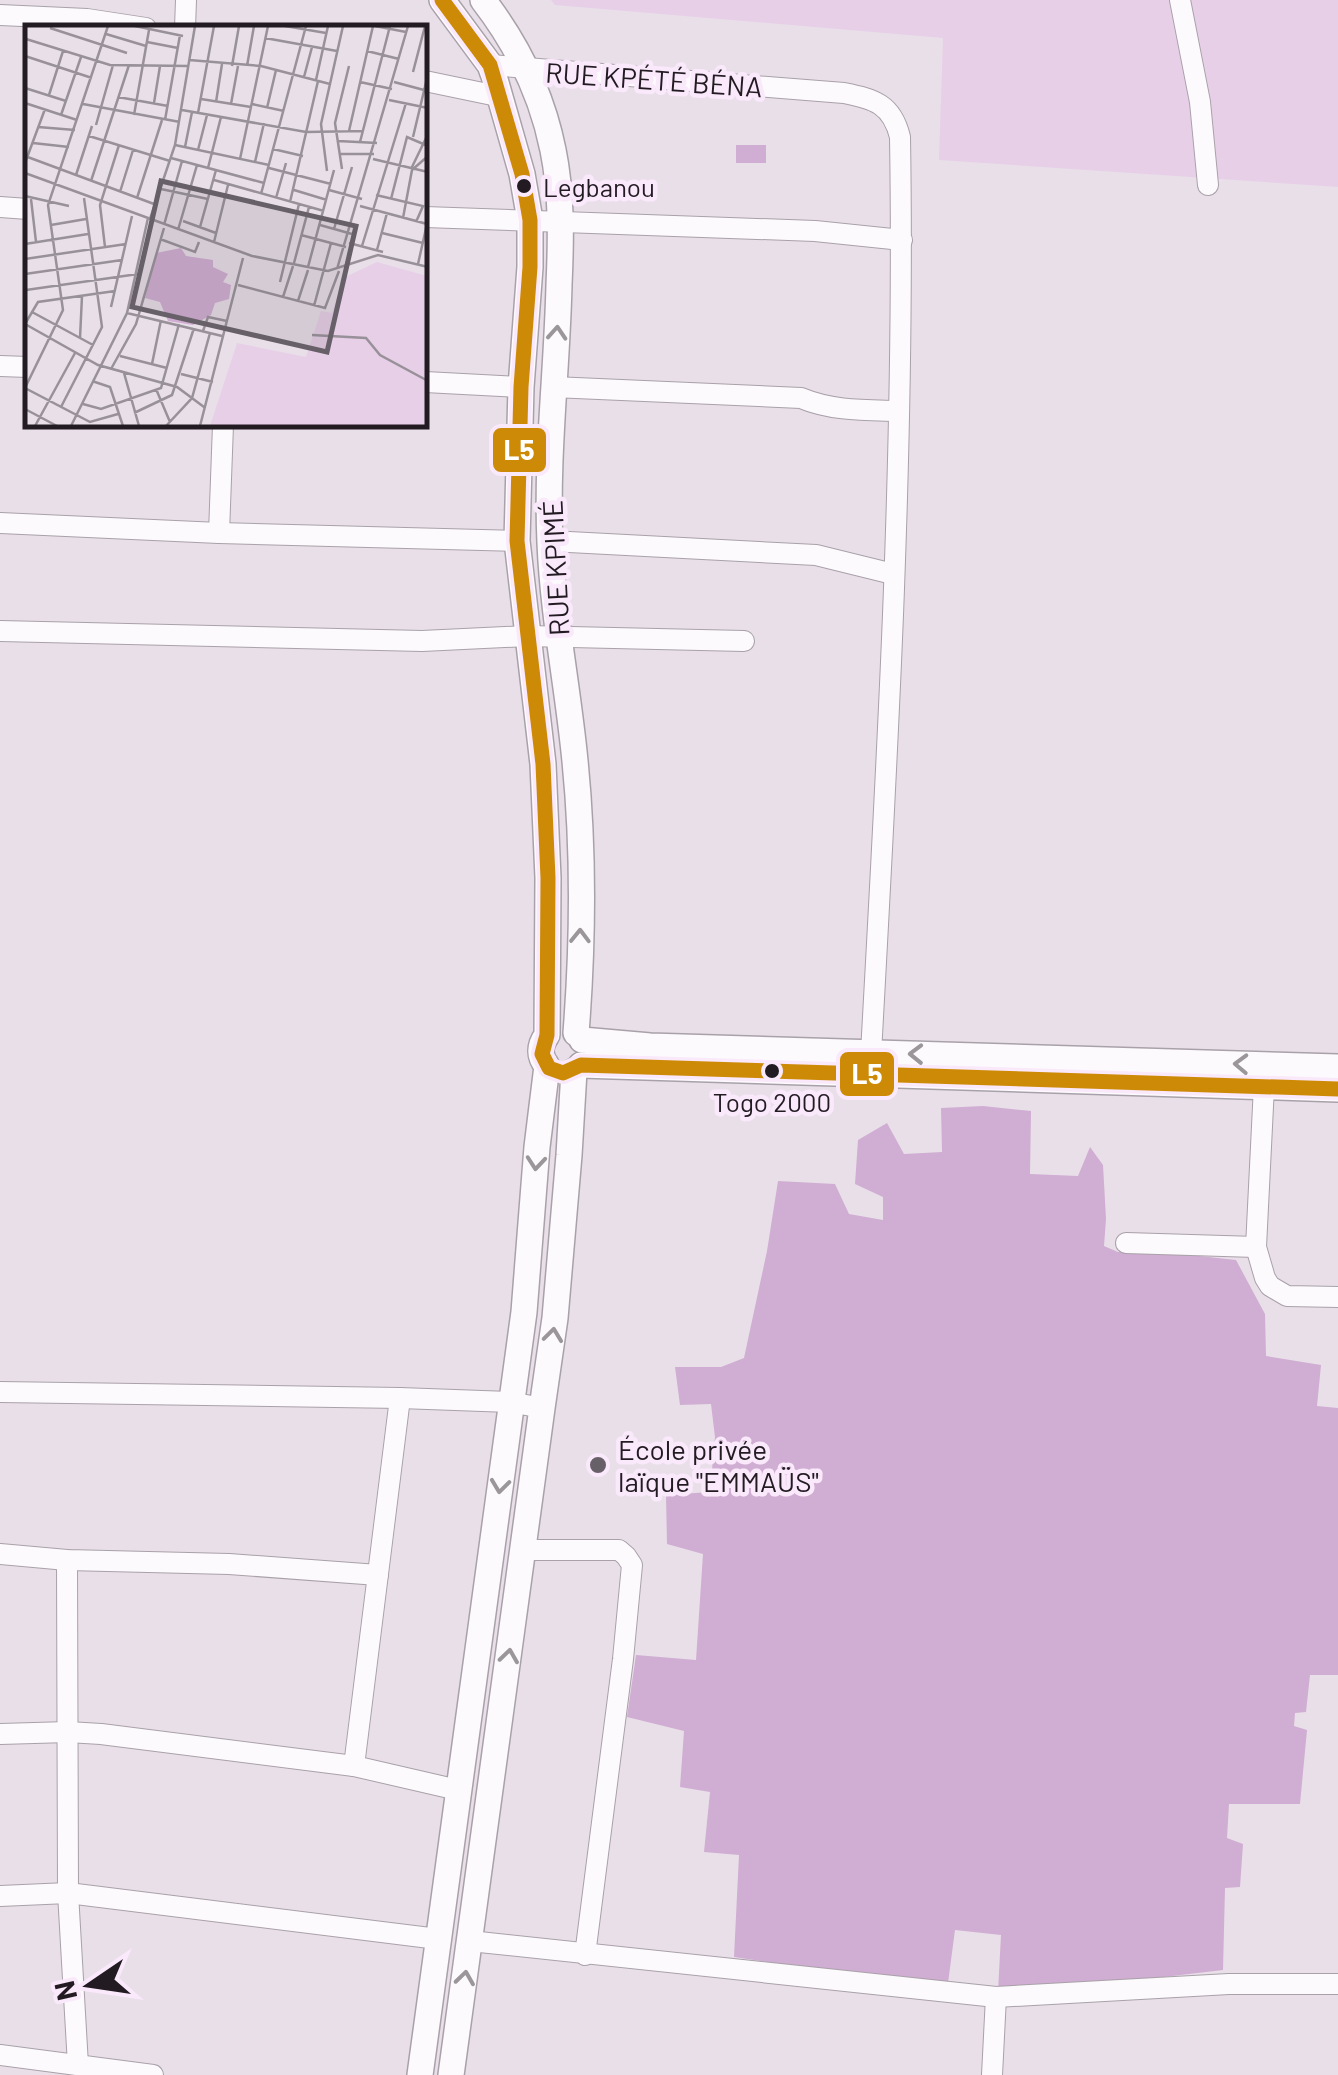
<svg xmlns="http://www.w3.org/2000/svg" width="1338" height="2075" font-family="Barlow,sans-serif">
	<style>
		.green { fill: #e7cfe8 }
		.water { fill: #d0add2 }
		.lines { fill: none; stroke-linecap: round; stroke-linejoin: round }
		.minor-casing { stroke: #a9a1a9; stroke-width: 22 }
		.major-casing { stroke: #a9a1a9; stroke-width: 28 }
		.minor { stroke: #fcfafc; stroke-width: 20 }
		.major { stroke: #fcfafc; stroke-width: 25 }
		.bus-1-casing { stroke: #fae8fb; stroke-width: 22 }
		.bus-1 { stroke: #cc8a07; stroke-width: 15 }
		.oneway { stroke: #9a969a }
		.bus-dot { fill: #221b22; stroke: #fae8fb; stroke-width: 4 }
		.poi-dot { fill: #686068; stroke: #fae8fb; stroke-width: 4 }
		.labels { text-anchor: middle; dominant-baseline: central; stroke-width: 9; stroke-linejoin: round; paint-order: stroke }
		.bus-label { font-size: 26px; fill: #221b22; stroke: #fae8fb; text-anchor: start }
		.street-label { font-size: 28px; fill: #221b22; stroke: #fae8fb }
		.poi-label { font-size: 28px; fill: #221b22; stroke: #fae8fb; text-anchor: start }
		.inset-road { fill: none; stroke: #999199; stroke-width: 2.5 }
		.view { fill: #686068; fill-opacity: 0.15; stroke: #686068; stroke-width: 5 }
		.inset-edge { fill: none; stroke: #221b22; stroke-width: 5 }
		.line-badge { stroke: #fae8fb; stroke-width: 4 }
		.badge-label { font-size: 28px; text-anchor: middle; font-weight: bold; fill: #fff }
	</style>
	<rect width="100%" height="100%" fill="#e9dfe9"/>
	<polygon class="green" points="551,0 1338,0 1338,187 939,160 943,38 555,5"/>
	<g class="water">
		<rect x="736" y="145" width="30" height="18"/>
		<polygon points="983,1106 1031,1111 1030,1174 1078,1176 1090,1147 1103,1165 1106,1219 1104,1246 1118,1252 1181,1254 1236,1260 1265,1314 1266,1356 1321,1365 1317,1406 1338,1408 1338,1675 1310,1675 1306,1712 1295,1713 1294,1726 1307,1730 1300,1804 1229,1804 1227,1838 1243,1844 1240,1887 1225,1888 1223,1970 1130,1981 998,1992 1001,1935 955,1930 948,1983 819,1970 734,1957 739,1855 704,1852 710,1792 680,1787 684,1731 627,1717 636,1655 696,1660 703,1554 667,1544 666,1495 710,1492 715,1437 711,1404 680,1405 675,1367 721,1367 744,1358 767,1251 778,1181 835,1184 849,1214 883,1220 883,1197 855,1184 858,1140 887,1123 904,1154 942,1152 941,1108"/>
	</g>
	<g class="lines">
		<defs>
			<g id="minor">
				<polyline points="1180,0 1200,102 1208,185"/>
				<polyline points="0,15 87,19 146,28"/>
				<polyline points="185,28 186,0"/>
				<path d="M490,65L844,93C874,99 892,104 900,137C905,442 888,748 871,1053"/>
				<polyline points="425,81 502,97"/>
				<polyline points="0,207 28,209"/>
				<polyline points="425,217 815,231 902,240"/>
				<polyline points="0,366 28,367"/>
				<polyline points="425,382 521,387"/>
				<path d="M553,387L801,398C832,411 865,410 898,411"/>
				<polyline points="0,523 219,533 517,541"/>
				<polyline points="219,533 223,425"/>
				<polyline points="550,541 816,555 893,574"/>
				<polyline points="0,631 422,641 527,636 744,641"/>
				<polyline points="1264,1086 1256,1247 1265,1278 1270,1286 1287,1296 1338,1297"/>
				<polyline points="1126,1243 1256,1247"/>
				<polyline points="0,1392 400,1398 510,1402 542,1408"/>
				<polyline points="524,1550 619,1550 626,1556 632,1565 623,1659 585,1955"/>
				<polyline points="0,1554 67,1560 229,1564 378,1575"/>
				<polyline points="67,1560 68,1893 78,2065"/>
				<polyline points="0,1734 68,1732 101,1734 354,1766 458,1790"/>
				<polyline points="354,1766 400,1398"/>
				<polyline points="0,1896 68,1893 438,1939"/>
				<polyline points="470,1941 996,1997 1229,1984 1338,1984"/>
				<polyline points="0,2055 153,2075"/>
				<polyline points="992,2075 996,1997"/>
			</g>
			<g id="major">
				<path d="M483,0C517,44 542,95 553,150C562,194 561,240 559,285C557,371 546,457 550,543C553,616 568,688 575,761C584,851 583,943 576,1033"/>
				<polyline points="582,1040 650,1046 1338,1067"/>
				<polyline points="581,1065 1338,1089"/>
				<path d="M420,2075L524,1312L537,1147L547,1066C539,1056 539,1046 547,1035L548,878L543,764L517,541L521,387L530,267V220L522,174L494,76L490,65L442,0"/>
				<polyline points="451,2075 542,1408 555,1318 569,1155 574,1071"/>
			</g>
		</defs>
		<use href="#minor" class="minor-casing"/>
		<use href="#major" class="major-casing"/>
		<use href="#minor" class="minor"/>
		<use href="#major" class="major"/>
		<defs>
			<polyline id="bus-1" points="442,0 490,65 522,174 530,220 530,267 521,387 517,541 543,764 548,878 547,1035 542,1054 549,1068 563,1073 581,1065 1338,1089"/>
		</defs>
		<use href="#bus-1" class="bus-1-casing"/>
		<use href="#bus-1" class="bus-1"/>
	</g>
	<defs><path id="oneway-chevron" d="M-2-3.5L2.5 0L-2 3.5" fill="none" stroke-width="1.6" stroke-linecap="round" stroke-linejoin="round" transform="scale(2.5)"/></defs>
	<g class="oneway">
		<use href="#oneway-chevron" transform="translate(557 333) rotate(-86)"/>
		<use href="#oneway-chevron" transform="translate(580 936) rotate(-89)"/>
		<use href="#oneway-chevron" transform="translate(916 1054) rotate(-179)"/>
		<use href="#oneway-chevron" transform="translate(1241 1064) rotate(-178)"/>
		<use href="#oneway-chevron" transform="translate(536 1163) rotate(95)"/>
		<use href="#oneway-chevron" transform="translate(553 1335) rotate(-83)"/>
		<use href="#oneway-chevron" transform="translate(500 1486) rotate(97)"/>
		<use href="#oneway-chevron" transform="translate(509 1656) rotate(-82)"/>
		<use href="#oneway-chevron" transform="translate(465 1978) rotate(-82)"/>
	</g>
	<g class="bus-dot">
		<circle cx="524" cy="186" r="9"/>
		<circle cx="772" cy="1071" r="9"/>
	</g>
	<circle class="poi-dot" cx="598" cy="1465" r="10"/>
	<g class="labels">
		<g class="bus-label">
			<text x="543" y="186">Legbanou</text>
			<text x="772" y="1101" text-anchor="middle">Togo 2000</text>
		</g>
		<g class="street-label">
			<text transform="translate(654 79) rotate(4)">RUE KPÉTÉ BÉNA</text>
			<text transform="translate(555 568) rotate(-93)">RUE KPIMÉ</text>
		</g>
		<g class="poi-label">
			<text x="618" y="1449">École privée<tspan x="618" dy="32">laïque "EMMAÜS"</tspan></text>
		</g>
	</g>
	<g transform="translate(25 25)">
		<rect width="402" height="402" fill="#e9dfe9"/>
		<path d="M352,237L402,251V401H185L212,318L281,332L296,286L307,288L318,253Z" fill="#e7cfe8"/>
		<path d="M156,223L161,231L188,235V242L203,249L198,257L206,260L204,274L190,278L186,290L168,300L143,296L135,277L120,273L131,228Z" fill="#d0add2"/>
		<path class="inset-road" d="M83,1L23,180L38,285L0,363L65,397L93,389M110,1L158,11M260,1L301,8M350,1L381,7M25,3L102,28M81,9L121,21M240,13L312,26M1,14L85,40L163,41M122,17L153,23M342,26L374,34M0,31L67,53M164,35L236,41L305,59M207,41L214,1M222,41L229,1M388,47L400,1M279,52L287,22M291,55L303,1M335,57L367,64M369,57L399,65M0,63L41,76M24,70L38,26M93,72L143,81M176,74L226,82M364,75L403,83M191,77L197,39M0,78L52,95M129,78L135,41M58,79L155,97M206,79L213,41M227,79L259,86M242,83L251,45M157,85L281,107L338,106M173,88L189,1M36,90L56,32M109,90L124,5M140,95L155,10M71,100L88,40M13,102L50,105M324,106L348,1M64,111L145,136M388,112L403,49M313,116L352,118M335,117L365,1M8,118L44,122M150,120L244,140M160,122L167,87M248,124L278,131M173,125L182,90M315,129H349M0,131L129,179M146,133L239,158M215,134L243,1M348,134L403,147M230,137L239,98M0,138L20,84M183,143L196,92M244,143L306,159M317,144L310,98L324,41M386,144L403,109M302,146L296,99L318,1M0,148L227,231L303,246L353,230L403,242M51,150L67,101M189,155L299,186M66,156L104,40M136,164L183,174M269,165L302,175M304,165L337,174M95,167L108,125M236,169L281,1M351,170L398,181L391,197M0,171L44,181M112,173L137,95M251,173L261,138M6,174L11,217M366,174L382,112L403,121M265,177L293,56M335,181L402,199L393,239M378,193L387,145L403,131M125,194L150,120L170,1M158,196L191,208M26,200L61,194M139,200L157,136M295,200L327,209M175,202L191,145M309,204L327,142M153,205L172,140M357,208L398,218M276,210L321,222M135,214L170,227L174,217M189,217L203,160M324,218L358,227M0,219L63,209M337,221L381,78M80,222L75,180L94,120M352,225L362,188M0,234L101,219M269,238L284,182M283,242L309,145M312,244L383,1M0,249L97,235M255,257L274,179M213,260L300,283L314,246M1,265L113,249M258,272L268,241M273,276L283,245M289,281L306,218M86,282L107,191M7,287L68,320M102,288L197,311M0,299L73,340L152,362L179,382M0,299L13,277L90,266M178,306L183,292L202,296M287,310L341,313L355,330L403,356M55,313L57,271M95,331L142,343M127,339L136,295M86,344L111,299L139,203M99,348L114,401M156,349L188,357M67,356L85,362L98,401M131,364L145,397M58,379L76,384L136,363L154,299M36,382L77,302L59,173M0,384L32,401M109,388L147,370L169,303M10,401L50,328M46,401L102,288L123,193M141,401L167,373L185,308M175,401L218,233"/>
		<path class="view" d="M136,156L331,201L302,327L107,282Z"/>
		<rect width="402" height="402" class="inset-edge"/>
	</g>
	<g class="line-badge">
		<rect x="491" y="426" width="57" height="48" rx="10" fill="#cc8a07"/>
		<rect x="838" y="1050" width="58" height="48" rx="10" fill="#cc8a07"/>
	</g>
	<g class="badge-label">
		<text x="519" y="460">L5</text>
		<text x="867" y="1084">L5</text>
	</g>
	<g transform="translate(90 1985) rotate(257)" stroke="#fae8fb" stroke-width="8" paint-order="stroke">
	<path d="M0-8L18 38L0 25L-18 38Z" fill="#221b22"/>
	<text y="-15" font-size="28" font-weight="bold" text-anchor="middle" fill="#221b22">N</text>
	</g>
</svg>
